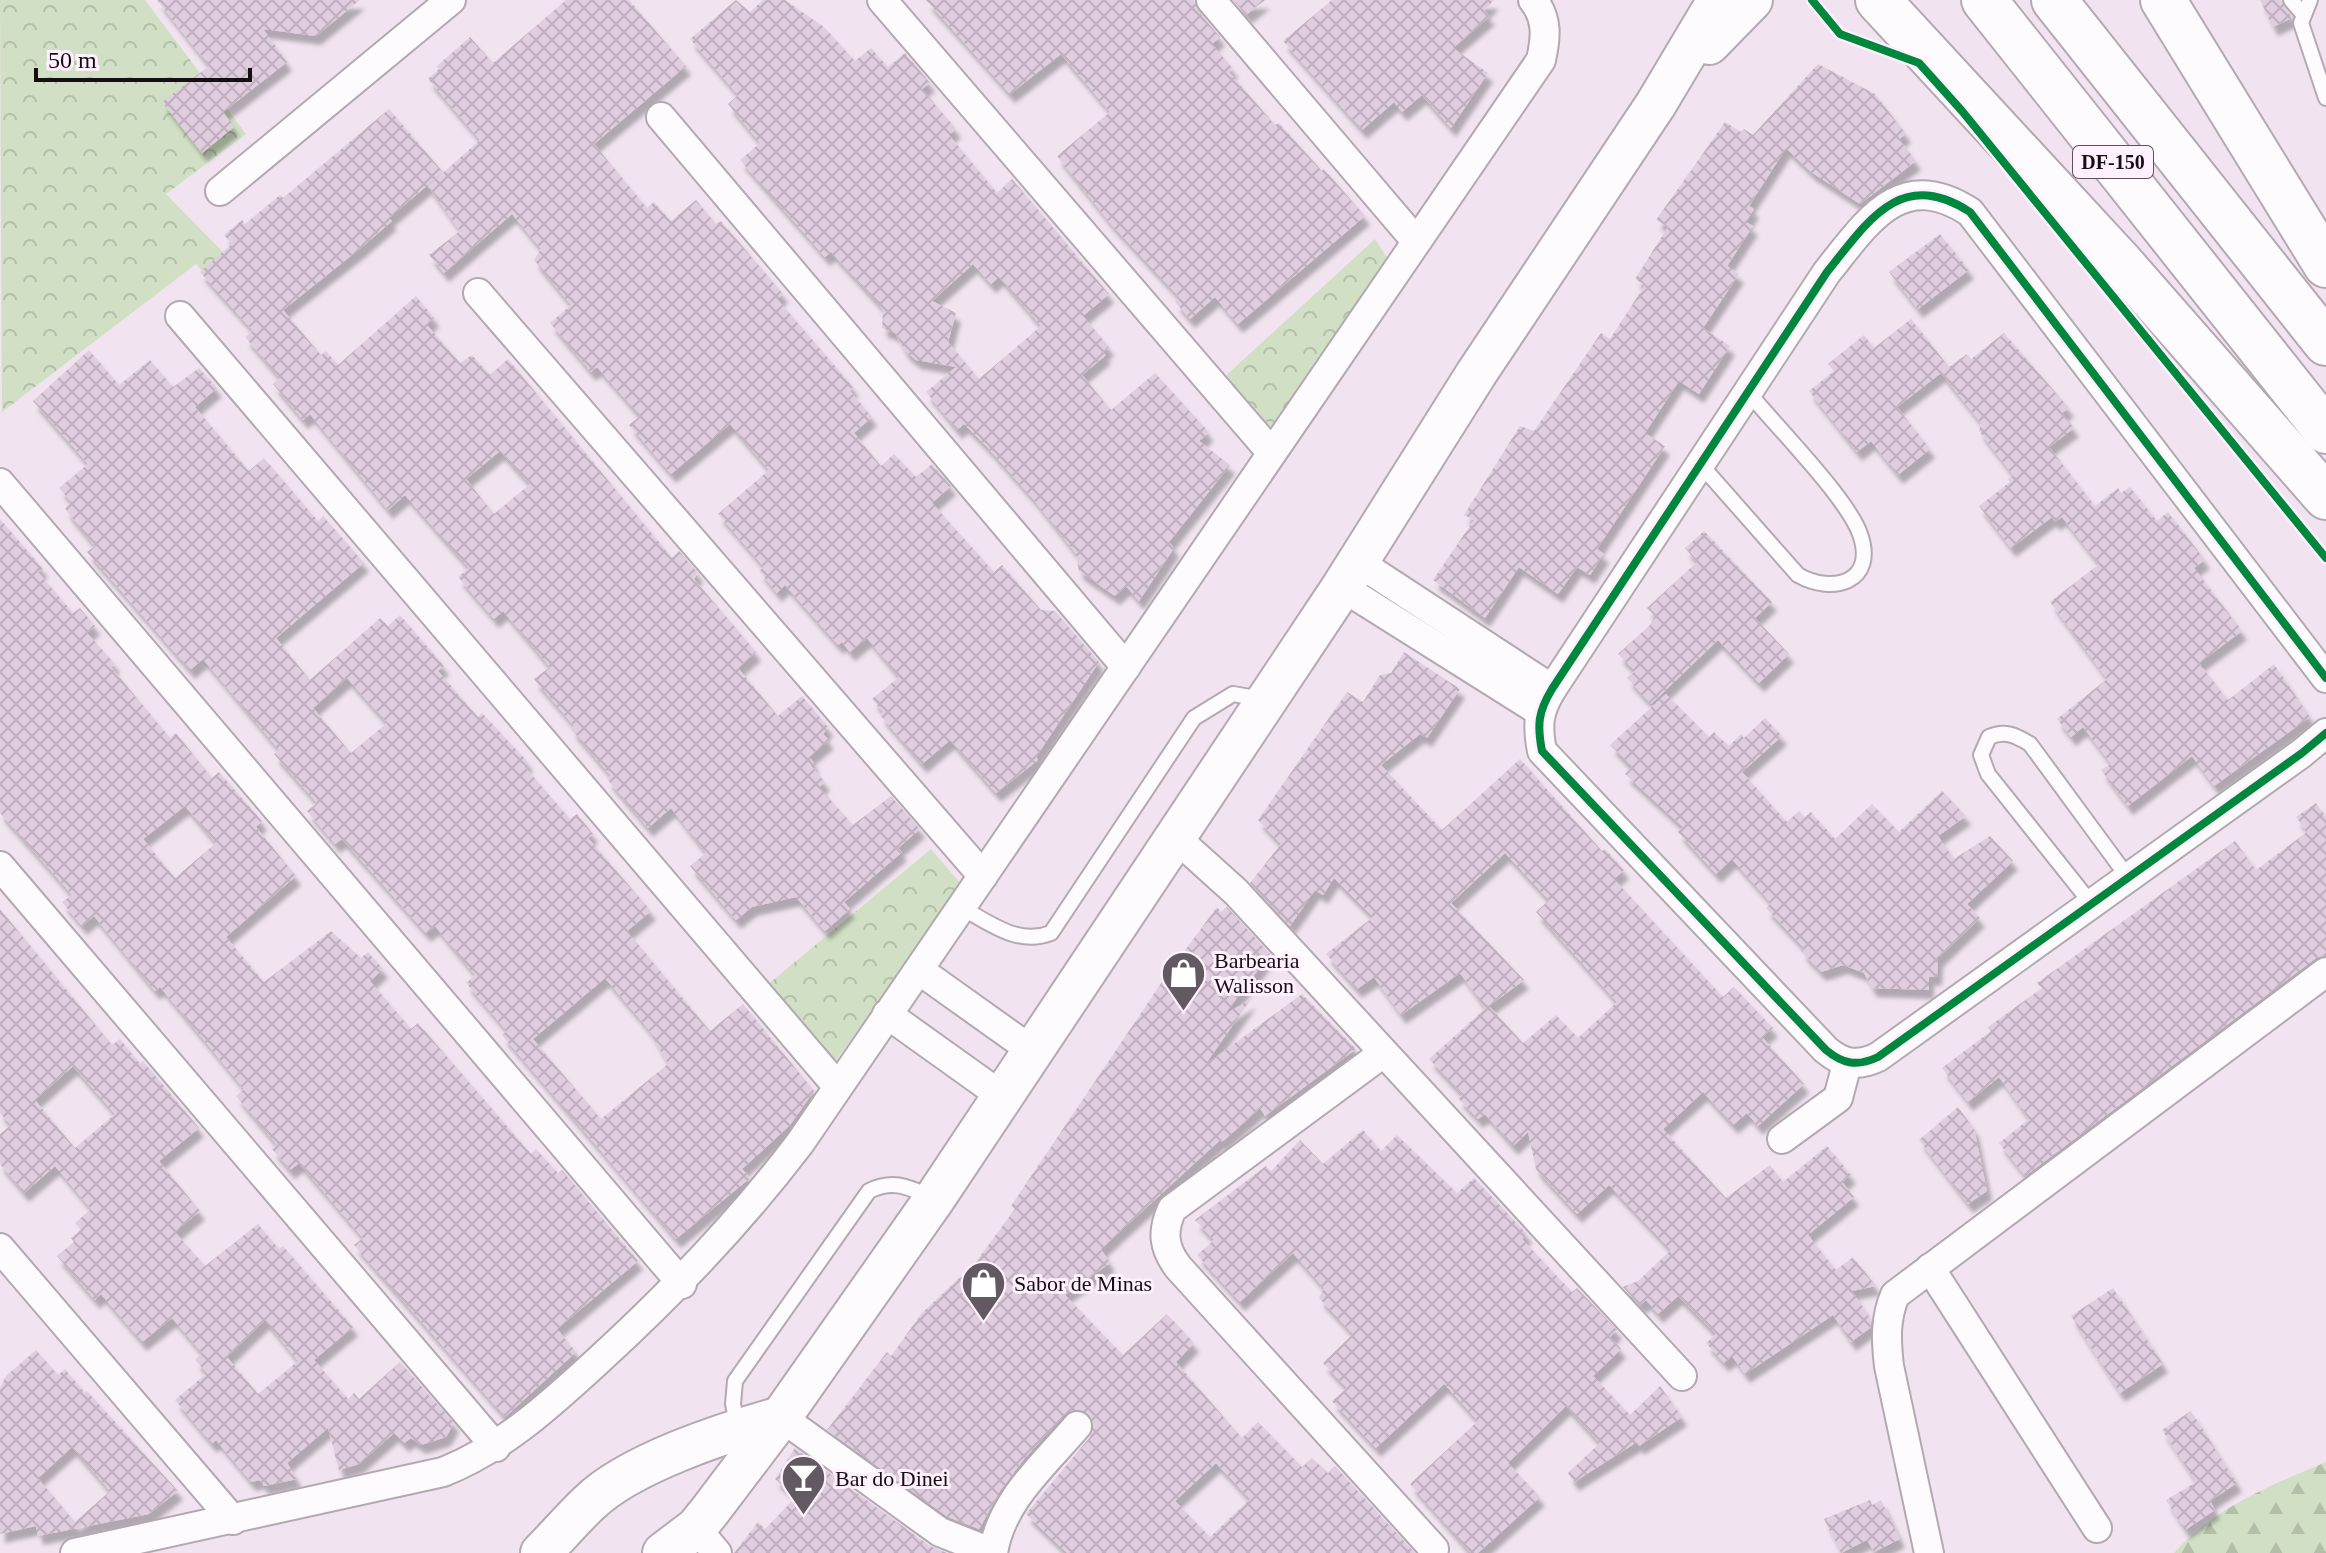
<svg xmlns="http://www.w3.org/2000/svg" width="2326" height="1553" font-family="'Times New Roman',serif">
	<style>
		.forest { fill: url(#forest-firs) }
		.park { fill: url(#park-crowns) }
		.building { fill: url(#building-cross-hatch); fill-rule: evenodd; filter: url(#shadow) }
		.lines { fill: none; stroke-linecap: round; stroke-linejoin: round }
		.service-casing { stroke: #b3a9b2; stroke-width: 18 }
		.minor-casing { stroke: #b3a9b2; stroke-width: 32 }
		.secondary-casing { stroke: #b3a9b2; stroke-width: 44 }
		.primary-casing { stroke: #b3a9b2; stroke-width: 48 }
		.service { stroke: #fdfbfd; stroke-width: 14 }
		.minor { stroke: #fdfbfd; stroke-width: 28 }
		.secondary { stroke: #fdfbfd; stroke-width: 40 }
		.primary { stroke: #fdfbfd; stroke-width: 44 }
		.cycleway-casing { stroke: #fef0fc; stroke-width: 13 }
		.cycleway { stroke: #00873e; stroke-width: 8 }
		.labels { text-anchor: middle; dominant-baseline: central; stroke-width: 6; stroke-linejoin: round; paint-order: stroke }
		.shield { fill: #fef0fc; stroke: #5b525a; stroke-width: 2 }
		.shield-label { font-size: 20px; font-weight: bold; fill: #150e15 }
		.poi-label { font-size: 22px; fill: #150e15; stroke: #fef0fc; text-anchor: start }
	</style>
	<defs>
		<pattern id="forest-firs" width="22" height="20" patternUnits="userSpaceOnUse" patternTransform="scale(2)"><rect width="22" height="20" fill="#d1e0c5"/><path d="M5 1l3.5 6h-7zM16 11l3.5 6h-7z" fill="#b3bfa8"/></pattern>
		<pattern id="park-crowns" width="20" height="18" patternUnits="userSpaceOnUse" patternTransform="scale(2)"><rect width="20" height="18" fill="#d1e0c5"/><path d="M2 6a3 3 0 1 1 6 0M12 15a3 3 0 1 1 6 0" fill="none" stroke="#b3bfa8"/></pattern>
		<pattern id="building-cross-hatch" width="8" height="8" patternUnits="userSpaceOnUse" patternTransform="scale(2)"><rect width="8" height="8" fill="#e0cddf"/><path d="M0 0l8 8M0 8l8-8" fill="none" stroke="#bfafbe"/></pattern>
		<filter id="shadow"><feDropShadow dx="5" dy="9" stdDeviation="2" flood-color="#0004"/></filter>
	</defs>
	<rect width="100%" height="100%" fill="#f1e4f0"/>
	<path class="forest" d="M2326,1462V1553H2174C2214,1508 2271,1485 2326,1462Z"/>
	<g class="park">
		<polygon points="0,0 145,0 246,134 166,194 272,302 247,322 196,264 2,412"/>
		<polygon points="1375,239 1390,262 1279,430 1269,432 1221,380"/>
		<polygon points="931,849 960,883 960,890 837,1059 826,1059 761,990"/>
	</g>
	<g class="building">
		<polygon points="157,0 360,0 316,36 263,29 287,62 223,112 234,127 202,153 162,102 209,66"/>
		<polygon points="566,0 629,0 686,66 594,144 647,208 654,202 671,221 696,200 716,224 721,221 783,294 777,299 853,387 850,391 872,417 854,433 881,466 894,454 916,477 932,464 951,486 932,503 994,572 1002,565 1041,610 1055,611 1099,662 1036,757 1038,760 996,793 950,740 922,764 880,715 883,712 872,699 899,677 867,638 850,652 842,642 838,645 785,585 777,593 759,571 764,567 718,514 769,470 730,424 671,474 629,425 640,416 597,367 591,372 550,323 571,305 534,260 541,249 512,214 444,273 429,255 460,231 428,186 480,140 428,79 439,69 437,66 470,37 493,63"/>
		<path d="M736,0L750,12L763,0H785L824,27L855,61L871,48L888,67L905,53L930,83L922,89L956,129L949,135L997,193L1012,179L1109,294L1083,316L1109,347L1103,352L1106,355L1082,375L1111,410L1155,373L1206,429L1208,433L1199,441L1230,465L1169,542L1174,548L1139,601L1126,586L1115,596L1079,571L1076,554L1034,500L988,448L964,424L957,430L926,392L956,367L916,360L905,351L895,333L882,328L883,310L877,302L831,252L825,257L740,160L760,143L728,104L738,95L690,39ZM973,264L991,284L999,277L1041,326L979,379L948,342L956,313L932,301Z"/>
		<polygon points="926,0 1194,0 1198,11 1220,37 1212,44 1233,69 1229,72 1275,125 1279,123 1322,171 1324,169 1365,216 1238,324 1215,297 1190,319 1175,302 1180,298 1110,223 1057,156 1110,112 1061,54 1010,94"/>
		<polygon points="1233,0 1265,0 1246,15"/>
		<polygon points="1332,0 1494,0 1484,11 1490,16 1453,48 1488,73 1451,128 1422,95 1402,112 1394,102 1362,130 1283,41"/>
		<polygon points="2260,0 2281,0 2292,18 2273,27"/>
		<polygon points="1818,64 1875,94 1906,134 1899,139 1916,161 1860,204 1811,172 1786,148 1749,206 1754,209 1746,222 1753,226 1727,266 1739,274 1703,328 1730,346 1699,394 1679,381 1645,433 1665,446 1597,549 1604,554 1590,575 1577,567 1558,594 1519,567 1485,618 1433,580 1474,520 1464,515 1520,426 1534,431 1601,333 1610,339 1645,285 1635,279 1668,227 1656,220 1725,122 1741,132 1744,129 1753,135"/>
		<path d="M389,109L443,172L389,218L392,221L362,247L283,310L321,355L326,351L338,365L416,296L434,318L427,325L460,363L472,355L490,375L508,359L672,558L679,551L698,573L694,579L756,652L738,668L778,716L802,696L828,727L823,734L829,740L809,757L814,763L811,766L825,782L819,787L853,825L891,796L920,829L898,848L902,852L844,902L850,909L825,931L796,897L752,907L736,920L690,866L706,853L671,808L648,828L607,779L611,776L571,729L574,726L534,679L550,667L503,611L494,619L458,577L469,568L405,495L388,510L310,414L303,420L273,384L280,378L245,337L253,331L200,272L232,244L224,235L242,220L245,224L280,195L283,198ZM500,451L530,484L494,514L466,479Z"/>
		<polygon points="1940,234 1969,270 1918,309 1889,272"/>
		<polygon points="1911,319 1949,367 1967,354 1971,359 2004,333 2069,408 2062,413 2074,428 2049,447 2095,506 2118,488 2121,493 2130,487 2157,521 2168,512 2205,560 2194,568 2242,631 2199,663 2228,700 2274,664 2310,717 2214,786 2192,756 2128,806 2101,770 2111,764 2083,727 2071,737 2057,719 2107,679 2050,602 2099,564 2062,517 2055,522 2052,517 2011,548 1979,506 2010,482 2008,479 2013,475 1979,431 1981,423 1941,373 1897,407 1930,449 1898,475 1871,441 1857,452 1809,391 1834,371 1828,364 1864,335 1874,348"/>
		<path d="M89,350L119,385L150,360L173,387L199,368L217,388L195,407L249,471L264,458L318,521L323,516L364,563L276,638L310,680L380,618L388,626L400,615L444,666L438,671L478,717L482,713L528,762L524,766L570,819L577,814L593,834L588,838L651,911L627,931L710,1031L743,1004L814,1091L790,1125L742,1169L750,1178L676,1239L502,1035L507,1031L466,983L475,975L435,926L426,933L342,839L335,844L307,811L317,803L274,754L279,750L203,659L190,670L87,552L95,546L71,517L65,508L71,502L59,488L88,464L33,401ZM347,678L387,723L351,753L313,708ZM605,978L649,1030L668,1064L601,1119L533,1039Z"/>
		<path d="M0,519L43,569L38,572L73,613L80,608L95,626L87,633L115,664L111,667L121,679L170,738L176,733L212,778L219,772L262,821L256,827L296,876L226,937L264,982L331,931L361,958L368,952L383,969L370,981L411,1029L418,1023L531,1154L536,1149L558,1173L562,1170L638,1261L557,1329L576,1352L505,1417L354,1245L363,1238L299,1163L290,1170L272,1149L277,1145L236,1096L244,1089L203,1039L160,987L155,991L94,916L82,926L62,902L72,895L0,813ZM185,806L216,843L175,878L143,839Z"/>
		<polygon points="1704,531 1772,602 1755,618 1789,654 1759,683 1718,640 1651,704 1627,678 1635,671 1618,654 1650,625 1655,616 1647,608 1697,562 1685,548"/>
		<path d="M1404,652L1460,689L1427,738L1420,734L1381,765L1442,830L1520,759L1602,851L1605,849L1624,870L1614,879L1723,997L1734,987L1773,1028L1762,1037L1804,1084L1758,1126L1747,1113L1733,1125L1703,1092L1663,1129L1726,1198L1770,1165L1783,1182L1827,1146L1851,1175L1842,1182L1854,1197L1808,1235L1836,1270L1853,1257L1876,1286L1852,1291L1871,1320L1870,1328L1851,1342L1833,1315L1745,1374L1732,1356L1724,1363L1706,1343L1716,1334L1678,1296L1658,1314L1646,1300L1640,1306L1623,1287L1638,1281L1671,1250L1609,1185L1577,1214L1536,1169L1528,1132L1513,1146L1485,1114L1478,1119L1458,1098L1463,1095L1429,1059L1488,1006L1485,1008L1460,973L1401,1015L1374,977L1357,989L1326,954L1373,917L1334,878L1323,895L1315,890L1290,926L1250,883L1281,844L1258,820L1347,692L1363,702L1380,675L1391,673ZM1505,853L1549,900L1536,912L1617,1002L1578,1038L1556,1015L1523,1043L1489,1006L1524,980L1451,903Z"/>
		<polygon points="1666,694 1709,737 1714,732 1729,746 1741,734 1744,738 1765,718 1782,736 1742,772 1787,822 1799,811 1805,817 1811,812 1835,839 1872,804 1899,832 1942,791 1966,816 1938,836 1954,859 1990,836 2013,861 1967,904 1980,918 1938,958 1937,976 1929,977 1929,990 1872,988 1864,973 1843,965 1821,972 1801,951 1804,948 1766,908 1771,903 1732,859 1716,874 1678,832 1683,827 1625,774 1632,767 1610,745"/>
		<polygon points="2316,803 2326,817 2326,955 2316,958 2025,1176 1999,1143 2029,1119 1999,1077 1968,1102 1942,1068 1991,1031 1988,1027 2042,988 2037,983 2235,841 2256,870 2307,832 2296,817"/>
		<path d="M1217,907L1221,912L1227,907L1270,954L1224,1015L1251,999L1205,1065L1302,994L1356,1049L1265,1116L1260,1108L1222,1142L1220,1140L1101,1249L1110,1263L1065,1295L1123,1355L1167,1314L1194,1343L1176,1362L1242,1438L1258,1422L1302,1467L1312,1458L1328,1473L1335,1466L1415,1553H1067L1026,1514L1090,1437L1093,1421L1081,1410L1064,1415L1024,1459L1000,1491L979,1529L948,1517L827,1430L887,1352L891,1356L922,1313L975,1263L1015,1209L1011,1206L1166,976ZM1216,1463L1250,1499L1210,1537L1175,1501Z"/>
		<path d="M0,909L112,1045L120,1039L140,1064L143,1061L199,1128L159,1161L200,1211L175,1232L205,1266L258,1224L279,1249L283,1246L353,1327L314,1360L348,1399L354,1393L359,1399L400,1362L454,1423L446,1437L421,1445L411,1438L404,1443L394,1433L359,1464L339,1470L328,1428L287,1463L297,1479L264,1486L260,1480L251,1482L216,1440L212,1444L175,1400L207,1373L195,1360L202,1353L172,1318L142,1342L101,1294L95,1300L57,1256L74,1242L71,1238L81,1230L75,1223L91,1209L55,1166L24,1193L0,1164V1134L11,1125L0,1113ZM73,1066L115,1114L75,1148L35,1100ZM265,1320L298,1361L258,1394L227,1357Z"/>
		<polygon points="1958,1107 1974,1129 1987,1191 1968,1204 1919,1140"/>
		<polygon points="1363,1130 1381,1151 1397,1135 1457,1193 1474,1178 1527,1234 1522,1239 1572,1292 1577,1288 1617,1330 1610,1337 1621,1349 1593,1376 1630,1415 1660,1386 1682,1417 1639,1446 1637,1442 1574,1482 1568,1473 1600,1443 1566,1406 1508,1463 1540,1497 1478,1553 1471,1553 1410,1484 1478,1421 1448,1388 1444,1384 1376,1448 1332,1401 1347,1388 1323,1363 1353,1334 1319,1298 1324,1288 1293,1253 1240,1302 1197,1255 1214,1240 1195,1220 1266,1166 1271,1171 1300,1140 1323,1164"/>
		<polygon points="2113,1288 2163,1364 2120,1393 2071,1316"/>
		<path d="M36,1350L58,1375L65,1369L85,1393L87,1391L178,1491L149,1514L38,1536L36,1526L0,1534V1388L6,1376ZM72,1447L110,1491L75,1522L38,1478Z"/>
		<polygon points="2191,1411 2237,1483 2210,1501 2215,1510 2185,1530 2166,1500 2196,1482 2162,1430"/>
		<polygon points="795,1448 930,1546 947,1553 734,1553 758,1522 765,1529 796,1497 775,1479"/>
		<polygon points="1870,1500 1872,1505 1881,1500 1900,1539 1874,1552 1867,1540 1841,1553 1824,1519"/>
	</g>
	<g class="lines">
		<defs>
			<g id="service">
				<polyline points="2291,0 2302,13"/>
				<polyline points="2310,0 2301,23 2326,98"/>
				<path d="M1701,465L1798,575C1833,595 1877,582 1860,534C1848,499 1775,425 1748,392"/>
				<path d="M2090,902L1988,774L1981,755L1989,737C2005,730 2015,735 2030,744L2127,876"/>
				<path d="M962,908C990,923 1018,946 1051,933L1194,718L1233,694L1262,699"/>
				<path d="M738,1429L733,1404L735,1381L869,1191C893,1179 908,1187 931,1197"/>
			</g>
			<g id="minor">
				<polyline points="882,0 1271,452"/>
				<polyline points="1211,0 1416,241"/>
				<polyline points="661,117 1126,667"/>
				<polyline points="220,191 451,0"/>
				<polyline points="478,293 983,876"/>
				<polyline points="180,316 838,1087"/>
				<polyline points="0,483 682,1284"/>
				<polyline points="1358,562 1552,689"/>
				<polyline points="1342,587 1539,711"/>
				<path d="M2326,678L1970,212C1901,167 1868,221 1827,272L1552,689C1538,712 1537,725 1542,751L1826,1050C1843,1064 1857,1067 1878,1057L2302,753L2326,733"/>
				<polyline points="1175,837 1236,892 1682,1376"/>
				<polyline points="0,866 496,1447"/>
				<polyline points="919,970 1034,1052"/>
				<polyline points="887,1014 1003,1097"/>
				<path d="M1382,1054L1172,1209C1162,1231 1163,1247 1178,1267L1434,1549"/>
				<polyline points="1782,1139 1838,1098 1847,1064"/>
				<polyline points="0,1248 233,1520"/>
				<polyline points="1930,1268 2097,1528"/>
				<path d="M781,1417L940,1532L993,1553C1001,1501 1043,1466 1077,1426"/>
				<polyline points="696,1528 717,1553"/>
				<path d="M75,1553L443,1472C504,1448 553,1402 601,1358C674,1291 740,1222 800,1143L1541,60C1546,37 1548,19 1533,0"/>
				<path d="M1929,1553L1889,1366C1886,1340 1885,1319 1895,1295L2326,972"/>
			</g>
			<g id="secondary">
				<polyline points="1709,44 1752,0"/>
				<path d="M541,1553C557,1537 572,1519 589,1503C630,1463 726,1432 781,1417"/>
				<polyline points="663,1553 696,1528 709,1512 781,1417 935,1198 1342,587 1476,374 1656,104 1718,0"/>
			</g>
			<g id="primary">
				<polyline points="1878,0 2121,263 2326,497"/>
				<polyline points="1984,0 2326,431"/>
				<polyline points="2054,0 2326,343"/>
				<polyline points="2163,0 2326,265"/>
			</g>
		</defs>
		<use href="#service" class="service-casing"/>
		<use href="#minor" class="minor-casing"/>
		<use href="#secondary" class="secondary-casing"/>
		<use href="#primary" class="primary-casing"/>
		<use href="#service" class="service"/>
		<use href="#minor" class="minor"/>
		<use href="#secondary" class="secondary"/>
		<use href="#primary" class="primary"/>
		<defs>
			<g id="cycleway">
				<polyline points="1812,0 1840,34 1919,63 1962,111 2326,558"/>
				<path d="M2326,678L1970,212C1901,167 1868,221 1827,272L1552,689C1538,712 1537,725 1542,751L1826,1050C1843,1064 1857,1067 1878,1057L2302,753L2326,733"/>
			</g>
		</defs>
		<use href="#cycleway" class="cycleway-casing"/>
		<use href="#cycleway" class="cycleway"/>
	</g>
	<defs>
		<symbol id="shop-pin" viewBox="-11 -11 22 30"><path d="M0 17L-7.5 6A9.5 9.5 0 1 1 7.5 6Z" fill="#625962" stroke="#fef0fc"/><path d="M-5-2.5h2.3a2.7 3.5 0 0 1 5.4 0H5L5.5 6h-11ZM-1.5-2.5h3a1.5 2.3 0 0 0-3 0Z" fill="#fff"/></symbol>
		<symbol id="bar-pin" viewBox="-11 -11 22 30"><path d="M0 17L-7.5 6A9.5 9.5 0 1 1 7.5 6Z" fill="#625962" stroke="#fef0fc"/><path d="M-6-5H6L.8 .8V4.5H3.5V6h-7V4.5H-.8V.8Z" fill="#fff"/></symbol>
	</defs>
	<g fill-rule="evenodd">
		<use href="#shop-pin" x="1158" y="948" width="51" height="69"/>
		<use href="#shop-pin" x="958" y="1258" width="51" height="69"/>
		<use href="#bar-pin" x="778" y="1452" width="51" height="69"/>
	</g>
	<g class="labels">
		<rect class="shield" x="2073" y="146" width="80" height="32" rx="6"/>
		<g class="shield-label">
			<text x="2113" y="162">DF-150</text>
		</g>
		<g class="poi-label">
			<text x="1214" y="960">Barbearia<tspan x="1214" dy="25">Walisson</tspan></text>
			<text x="1014" y="1283">Sabor de Minas</text>
			<text x="835" y="1478">Bar do Dinei</text>
		</g>
	</g>
	<path d="M36 68v12h214v-12" fill="none" stroke="#150e15" stroke-width="4"/>
	<text x="48" y="68" font-size="24" fill="#150e15" stroke="#fef0fc" stroke-width="6" paint-order="stroke">50 m</text>
</svg>
